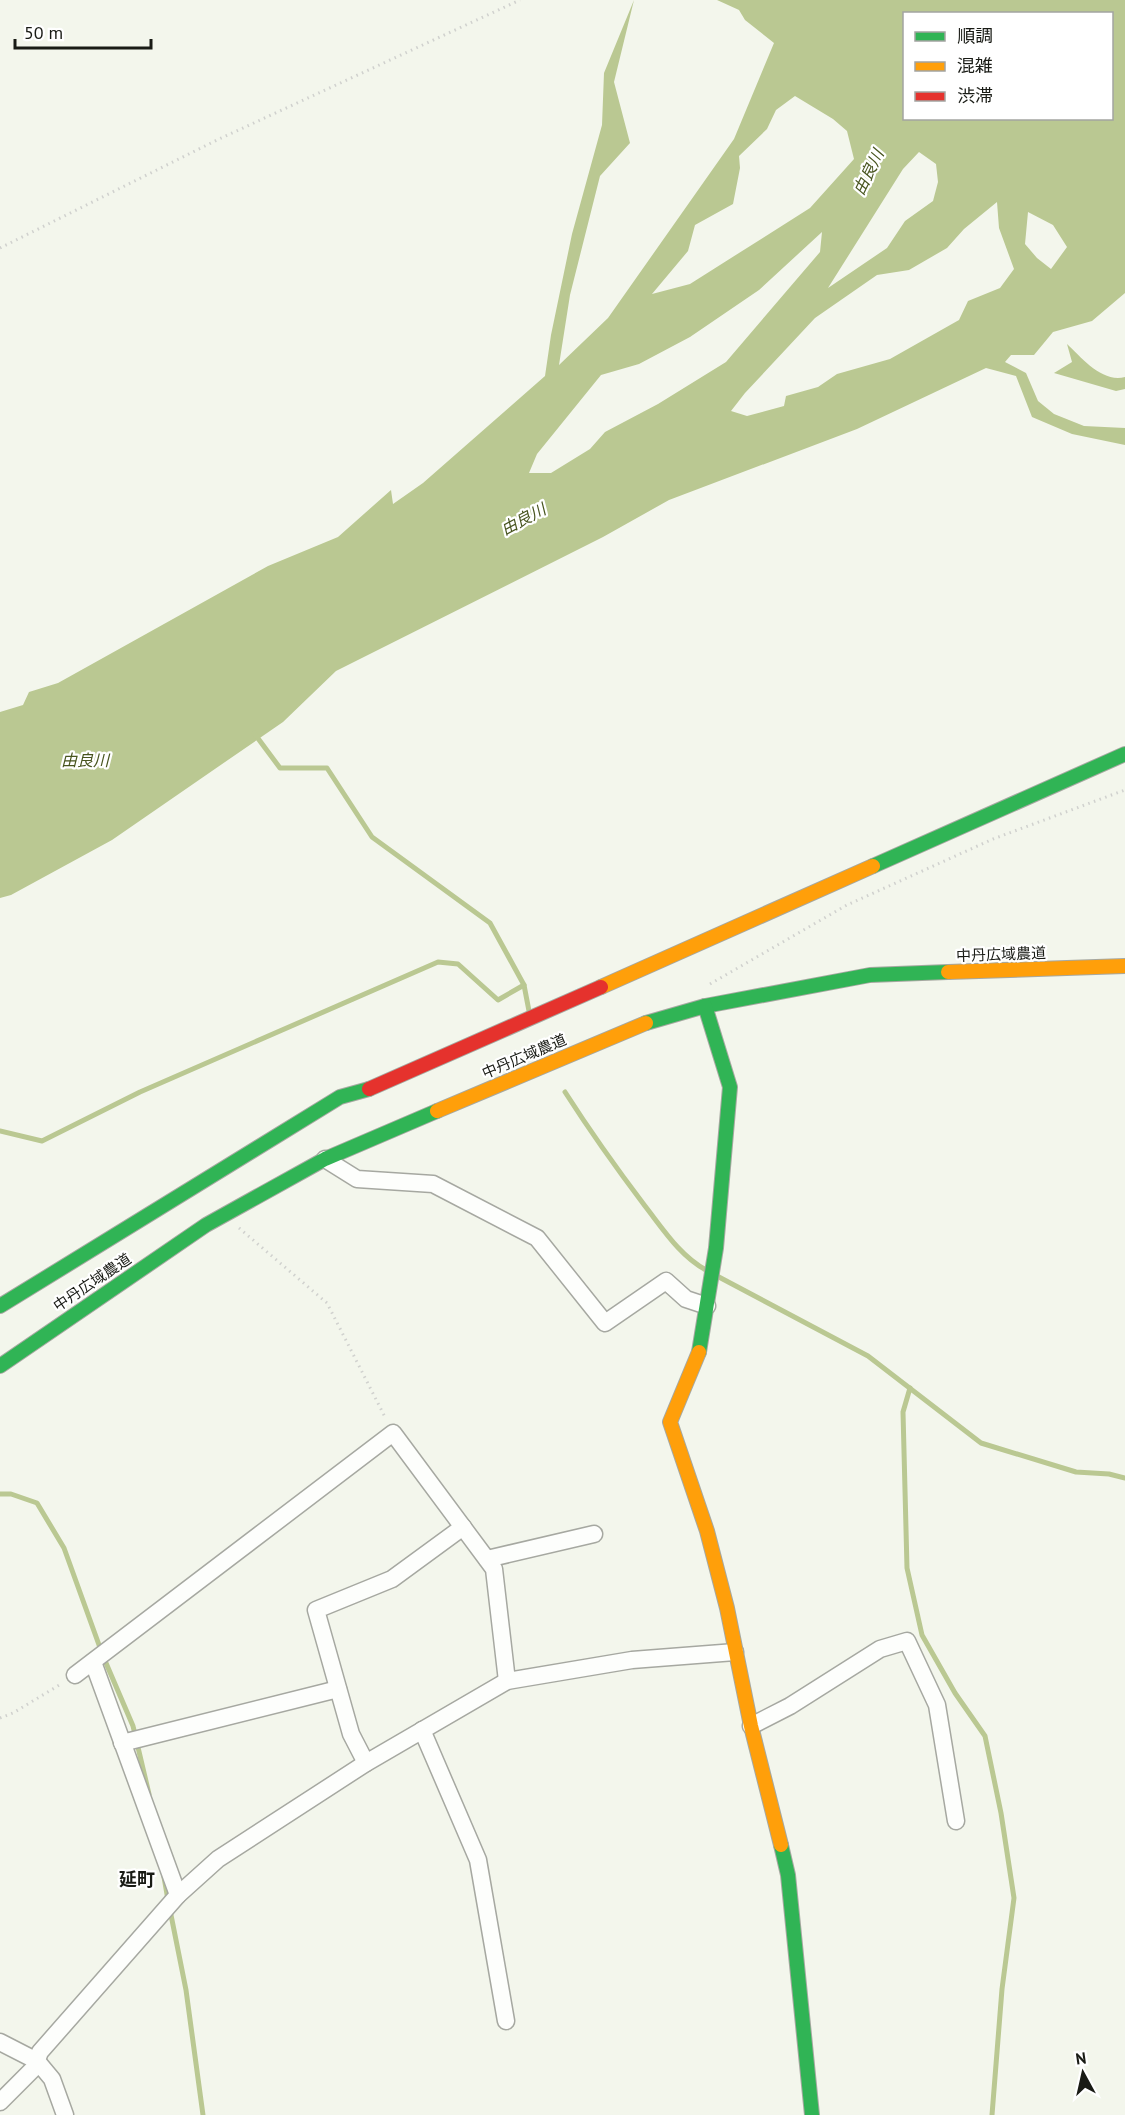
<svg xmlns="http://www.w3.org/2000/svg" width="1125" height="2115" font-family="'PT Sans','Noto Sans JP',sans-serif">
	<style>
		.water { fill: #bac892; fill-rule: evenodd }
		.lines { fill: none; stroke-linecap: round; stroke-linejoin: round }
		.stream { stroke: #bac892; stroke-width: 5 }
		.street-casing { stroke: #a6a8a1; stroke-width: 19 }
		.fast-casing { stroke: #a6a8a1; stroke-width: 16 }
		.slow-casing { stroke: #a6a8a1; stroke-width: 16 }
		.jam-casing { stroke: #a6a8a1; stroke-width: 16 }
		.path { stroke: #d0d1ce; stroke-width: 3; stroke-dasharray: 1.5 4.5; stroke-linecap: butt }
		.street { stroke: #fdfefc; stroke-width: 16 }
		.fast { stroke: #30b455; stroke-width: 14 }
		.slow { stroke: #ff9f0a; stroke-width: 14 }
		.jam { stroke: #e5322d; stroke-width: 14 }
		.labels { text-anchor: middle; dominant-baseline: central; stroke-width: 4.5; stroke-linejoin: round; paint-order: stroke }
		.street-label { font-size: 15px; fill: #191b15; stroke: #fff }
		.water-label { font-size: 16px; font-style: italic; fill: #48551f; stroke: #fff }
		.quarter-label { font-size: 18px; font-weight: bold; fill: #191b15; stroke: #fff }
	</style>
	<rect width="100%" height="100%" fill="#f3f6ec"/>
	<g class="water">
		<path d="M634,0L614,82L630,143L600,176L570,295L559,365L608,318L734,139L774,43L745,20L739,10L717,0H1125V293L1092,321L1053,332L1034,355H1011L1005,362L1026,373L1038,401L1054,414L1084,426L1125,428V445L1072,434L1032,417L1016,376L986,368L857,429L669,500L603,537L336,671L283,722L112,840L11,895L0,898V712L23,705L29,692L58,683L268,566L338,537L391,490L393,504L423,483L545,376L551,335L572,234L602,125L604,73ZM904,14H1112V118H904ZM795,96L833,119L847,131L854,159L810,208L690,284L652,294L688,251L695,225L733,204L740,168L739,156L767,129L776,110ZM919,152L936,164L938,182L933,201L905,221L887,248L828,288L903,169ZM997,202L999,228L1014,269L1000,288L968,301L959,320L890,359L837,374L818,387L786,396L784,406L747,416L731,411L745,393L815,318L877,275L909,270L947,248L964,229ZM1028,212L1053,225L1067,247L1051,269L1037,258L1025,244ZM822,232L820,252L726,362L658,404L605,432L590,449L551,473H529L537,454L601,375L639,364L690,337L759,290Z"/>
		<path d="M1067,344C1082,358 1102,383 1125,377V389L1116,391L1054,373L1072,362Z"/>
	</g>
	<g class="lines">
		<g class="stream">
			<polyline points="254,733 280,768 327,768 372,837 490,923 524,985 529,1011"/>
			<path d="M565,1092C590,1131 617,1169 645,1206C663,1229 680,1256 706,1270"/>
			<polyline points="0,1131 42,1141 140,1092 438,962 458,964 498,1000 524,985"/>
			<polyline points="717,1276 868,1356 981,1443 1076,1472 1109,1474 1125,1478"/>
			<polyline points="910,1388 903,1412 907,1568 922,1635 955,1693 985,1736 1001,1813 1014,1898 1002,1989 992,2115"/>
			<polyline points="0,1494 11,1494 37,1503 64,1548 103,1656 133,1726 149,1794"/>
			<polyline points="164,1877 168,1900"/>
			<polyline points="170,1910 186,1990 203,2115"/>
		</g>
		<defs>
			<g id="street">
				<polyline points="325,1159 357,1179 433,1184 537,1238 605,1323 666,1281 686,1299 707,1306"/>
				<polyline points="487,1559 594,1534"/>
				<polyline points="93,1662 178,1895"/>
				<polyline points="75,1675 393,1433 494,1569 507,1681"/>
				<polyline points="751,1726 790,1706 880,1649 907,1641 937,1705 956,1821"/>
				<polyline points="422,1730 478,1860 506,2021"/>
				<polyline points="122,1743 338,1689"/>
				<polyline points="366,1763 351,1734 316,1610 392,1579 463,1527"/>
				<polyline points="0,2042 37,2061 52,2079 65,2115"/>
				<polyline points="0,2102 34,2068 40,2052 178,1895 218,1859 366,1763 507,1681 632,1660 735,1652"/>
			</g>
			<g id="fast">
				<polyline points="873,866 1125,754"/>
				<polyline points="646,1023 705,1006 870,975 948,972"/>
				<polyline points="0,1306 340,1097 369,1089"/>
				<polyline points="699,1352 716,1248 730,1087 705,1006"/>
				<polyline points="0,1366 206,1225 325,1159 437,1111"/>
				<polyline points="781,1845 788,1875 812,2115"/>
			</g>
			<g id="slow">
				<polyline points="948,972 1125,966"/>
				<polyline points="601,987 873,866"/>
				<polyline points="437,1111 646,1023"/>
				<polyline points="699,1352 670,1422 707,1531 727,1608 751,1726 781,1845"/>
			</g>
			<polyline id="jam" points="369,1089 601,987"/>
		</defs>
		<use href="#street" class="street-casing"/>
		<use href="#fast" class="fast-casing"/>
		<use href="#slow" class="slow-casing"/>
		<use href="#jam" class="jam-casing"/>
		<g class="path">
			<polyline points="0,248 217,140 520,0"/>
			<polyline points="710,984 847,905 993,839 1125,790"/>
			<polyline points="239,1228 327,1303 386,1419"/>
			<polyline points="0,1718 13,1713 61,1684"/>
		</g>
		<use href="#street" class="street"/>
		<use href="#fast" class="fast"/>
		<use href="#slow" class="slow"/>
		<use href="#jam" class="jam"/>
	</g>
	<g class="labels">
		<g class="street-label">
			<text transform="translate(1001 954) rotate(-2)">中丹広域農道</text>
			<text transform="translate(524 1056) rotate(-23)">中丹広域農道</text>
			<text transform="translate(92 1282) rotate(-34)">中丹広域農道</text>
		</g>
		<g class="water-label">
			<text transform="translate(868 172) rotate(-64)">由良川</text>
			<text transform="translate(523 519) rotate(-28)">由良川</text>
			<text x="85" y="760">由良川</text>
		</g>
		<g class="quarter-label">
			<text x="137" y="1879">延町</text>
		</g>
	</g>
	<rect x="903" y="12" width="210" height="108" fill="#ffffff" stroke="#a3a4a1" stroke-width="1.5"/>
	<rect x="915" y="32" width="30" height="9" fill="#30b455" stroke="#a3a4a1" stroke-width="1.5"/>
	<text x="957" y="42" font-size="18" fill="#191b15">順調</text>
	<rect x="915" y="62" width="30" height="9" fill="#ff9f0a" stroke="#a3a4a1" stroke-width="1.5"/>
	<text x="957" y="72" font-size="18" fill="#191b15">混雑</text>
	<rect x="915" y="92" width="30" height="9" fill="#e5322d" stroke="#a3a4a1" stroke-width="1.5"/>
	<text x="957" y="102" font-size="18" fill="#191b15">渋滞</text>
	<g transform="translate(1083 2073) rotate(352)" stroke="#ffffff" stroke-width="4.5" paint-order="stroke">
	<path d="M0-4.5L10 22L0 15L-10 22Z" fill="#191b15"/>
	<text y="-9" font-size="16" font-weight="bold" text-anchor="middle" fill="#191b15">N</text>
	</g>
	<path d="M15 39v9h136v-9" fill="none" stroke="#191b15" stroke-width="3"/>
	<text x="24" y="39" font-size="18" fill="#191b15" stroke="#ffffff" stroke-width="4.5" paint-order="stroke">50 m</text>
</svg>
